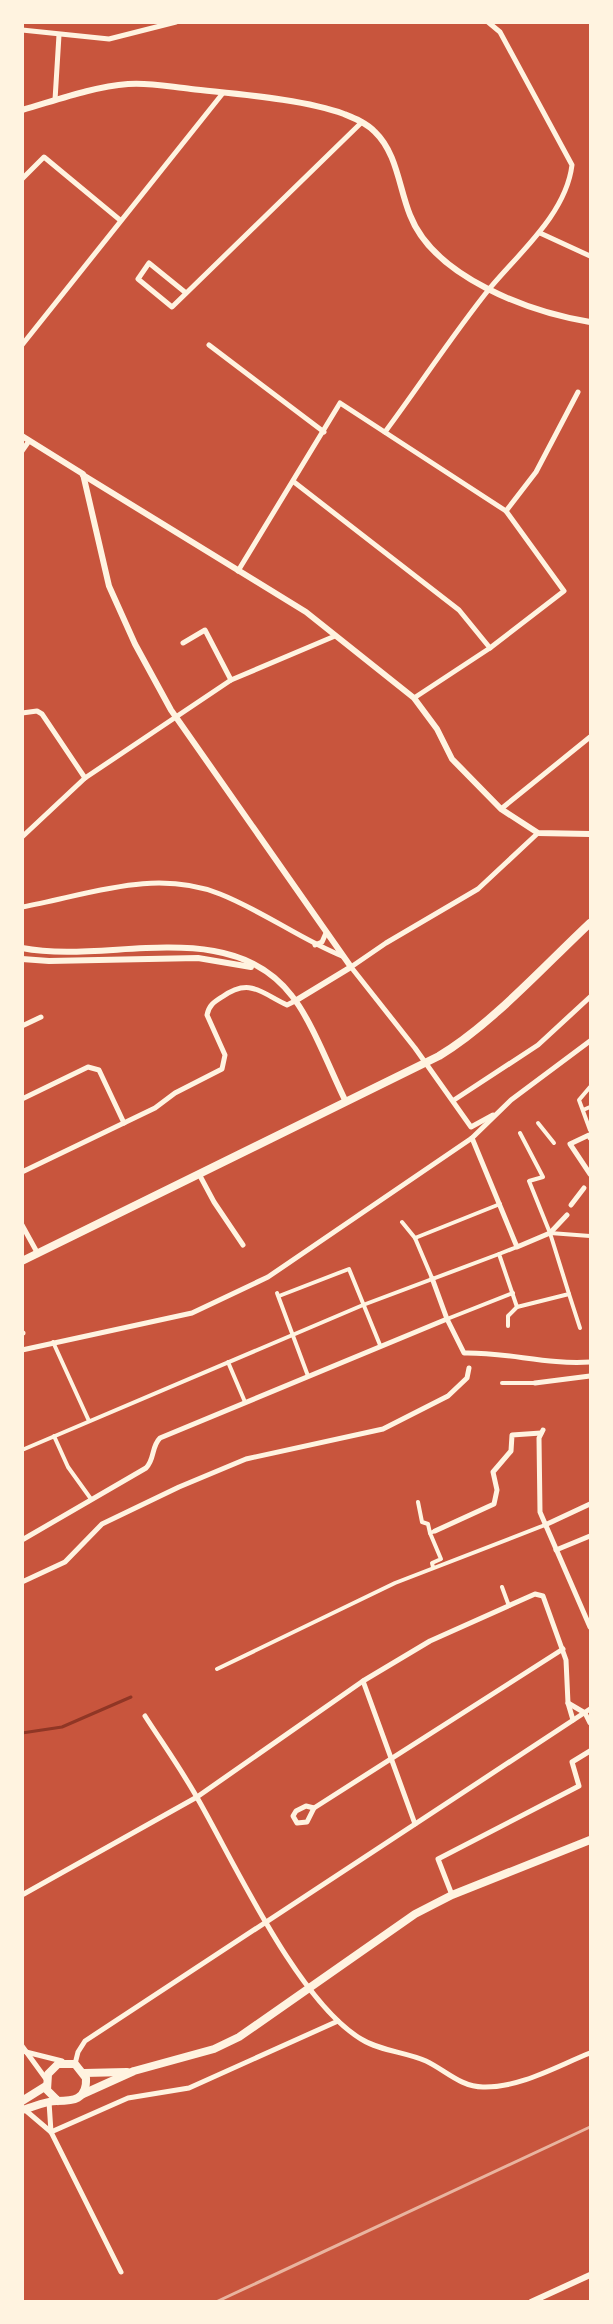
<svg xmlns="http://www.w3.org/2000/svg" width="613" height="2324" font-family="Signika,sans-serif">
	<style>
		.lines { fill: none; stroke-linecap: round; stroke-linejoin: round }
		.stream { stroke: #8f3625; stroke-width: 3 }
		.pedestrian { stroke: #fff3e0; stroke-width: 4 }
		.minor { stroke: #fff3e0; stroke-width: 5 }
		.tertiary { stroke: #fff3e0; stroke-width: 6 }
		.secondary { stroke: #fff3e0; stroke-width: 8 }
		.rail { stroke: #e9b49f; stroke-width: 3 }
	</style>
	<rect width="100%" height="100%" fill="#c8553d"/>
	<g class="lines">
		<polyline class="stream" points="22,1733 62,1727 131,1697"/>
		<g class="pedestrian">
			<polyline points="590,1087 579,1100 590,1130"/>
			<polyline points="583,1110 590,1107"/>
			<polyline points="538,1123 554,1143"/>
			<polyline points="402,1222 415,1238 432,1278"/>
			<polyline points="550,1233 590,1236"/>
			<polyline points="415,1238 500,1204"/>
			<polyline points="517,1247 499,1254 517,1307 569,1294 550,1233 529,1181 543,1177 520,1133"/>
			<polyline points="277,1293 308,1376"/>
			<polyline points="569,1294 580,1328"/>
			<polyline points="279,1296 349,1269 380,1345"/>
			<polyline points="447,1319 513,1293"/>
			<polyline points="508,1326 508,1316 517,1307"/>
			<polyline points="53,1342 89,1421"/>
			<polyline points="228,1362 245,1402"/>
			<polyline points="502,1383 535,1383"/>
			<polyline points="54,1436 68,1467 91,1499"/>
			<polyline points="22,1450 363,1305 499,1254"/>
			<polyline points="418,1502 422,1522 428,1524 430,1533"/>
			<polyline points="433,1567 432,1563 441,1559 430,1533 435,1531"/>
			<polyline points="502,1587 509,1606"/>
			<polyline points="217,1669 395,1583 545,1525"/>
		</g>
		<g class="minor">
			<polyline points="22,30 109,39 176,22"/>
			<polyline points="55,100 59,35"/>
			<polyline points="22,179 44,157 120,220"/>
			<polyline points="540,233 590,256"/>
			<polyline points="186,293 149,263 138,279 172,307 362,122"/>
			<polyline points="22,345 223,93"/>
			<polyline points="209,345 324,432"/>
			<path d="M385,432C420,385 453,334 490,288C519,253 566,214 572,165L500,32L488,22"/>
			<polyline points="22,451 29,441"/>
			<polyline points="294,482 459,610 490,648"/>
			<polyline points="506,511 536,472 578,392"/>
			<polyline points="238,571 340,403 506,511 564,591 490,648 414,698"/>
			<polyline points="183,643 205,630 231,680"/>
			<polyline points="22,713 37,711 42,714 85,778"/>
			<polyline points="501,809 590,737"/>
			<polyline points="22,837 85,778 231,680 335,636"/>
			<path d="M22,907C88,895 154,868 220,894C263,911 300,939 342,956"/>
			<polyline points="315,945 322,942 326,933"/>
			<polyline points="22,1026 41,1017"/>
			<polyline points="22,1099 88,1067 99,1070 124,1123"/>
			<polyline points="454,1100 538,1045 590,997"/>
			<polyline points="493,1115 471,1127 415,1048 351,967 386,943 478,889 538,833"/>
			<polyline points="472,1138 517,1247 550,1233 567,1215"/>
			<polyline points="590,1138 589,1135 570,1144 590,1174"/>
			<path d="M22,1172L155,1108L175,1093L222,1069L225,1055L207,1015C209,1005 214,1002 222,997C250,977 261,993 287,1005L295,1001"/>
			<polyline points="199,1174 214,1202 243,1245"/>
			<polyline points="571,1205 584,1188"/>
			<polyline points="22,1225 38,1254"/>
			<path d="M432,1278L447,1319L464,1353C507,1352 547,1365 590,1362"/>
			<polyline points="22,1333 23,1333"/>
			<polyline points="22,1350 192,1313 268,1277 472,1138 511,1100 590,1041"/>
			<polyline points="535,1383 590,1376"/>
			<polyline points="543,1430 539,1438 540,1512 590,1627"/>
			<polyline points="545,1525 590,1504"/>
			<polyline points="435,1531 494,1504 497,1490 493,1472 511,1451 512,1435 541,1433"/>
			<path d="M22,1540L146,1468C155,1459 151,1447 160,1438L447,1319"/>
			<polyline points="556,1550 590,1536"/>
			<polyline points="22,1582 65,1562 102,1524 179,1487 246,1459 383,1429 448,1396 467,1378 469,1368"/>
			<polyline points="363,1681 415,1824"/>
			<polyline points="568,1703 585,1713 590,1723"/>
			<path d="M145,1716C163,1744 183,1772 199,1801C236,1866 298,2001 361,2039C380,2051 406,2052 426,2061C445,2070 461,2087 483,2087C520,2088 557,2066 590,2053"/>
			<polygon points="306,1806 314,1808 307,1822 297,1823 293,1816 296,1811"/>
			<polyline points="314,1808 563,1649"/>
			<polyline points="22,1895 197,1797 363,1681 430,1641 535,1594 543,1596 566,1660 568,1703 573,1720"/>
			<polyline points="452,1895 438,1859 579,1786 572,1762 590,1751"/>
			<polyline points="22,2046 46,2079"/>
			<polyline points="26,2052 62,2061"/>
			<polyline points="75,2064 78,2052 85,2041 590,1709"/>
			<polyline points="49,2102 51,2132"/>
			<polyline points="24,2109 51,2132 121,2272"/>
			<polyline points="51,2132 128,2098 189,2088 338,2021"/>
		</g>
		<g class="tertiary">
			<path d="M22,110C57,100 92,87 128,84C148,82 171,87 191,89C235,94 304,99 344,114C354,118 367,123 375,132C397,153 399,188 410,215C434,277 529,312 590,322"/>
			<polyline points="22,436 83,474 109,586 135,644 171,710 351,967 295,1001"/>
			<polyline points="83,475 306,612 414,698 437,729 452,759 501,809 538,833 590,834"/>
			<path d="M22,948C107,965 230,914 292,996C312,1021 331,1072 346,1102"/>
			<polyline points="22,959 49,961 198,958 251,967"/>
			<polyline points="531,2302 590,2275"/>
		</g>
		<g class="secondary">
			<path d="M22,1261L439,1056C492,1024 544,966 590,923"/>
			<polyline points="84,2073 127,2072"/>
			<polyline points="83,2094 134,2071 214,2049 239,2037 415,1914 452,1895 590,1840"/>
			<polyline points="22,2101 46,2086"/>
			<path d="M22,2110C33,2107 46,2101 57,2101C73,2101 87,2100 86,2078L75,2064H58L48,2074L47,2090L58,2101"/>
		</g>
		<polyline class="rail" points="216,2302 590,2127"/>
	</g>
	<rect width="613" height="2324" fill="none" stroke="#fff3e0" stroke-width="48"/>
</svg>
